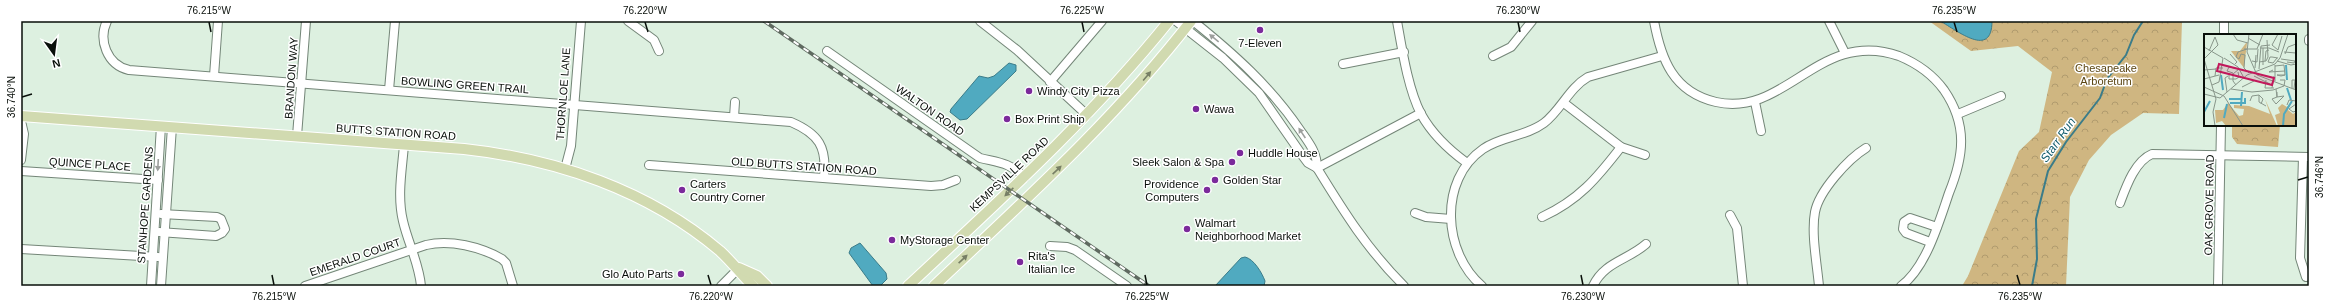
<svg xmlns="http://www.w3.org/2000/svg" width="2330" height="307" font-family="Helvetica,sans-serif">
	<style>
		.forest { fill: url(#forest-crowns) }
		.water { fill: #50aac0; stroke: #3b7c89 }
		.lines { fill: none; stroke-linecap: round; stroke-linejoin: round }
		.stream { stroke: #3b7c89; stroke-width: 2 }
		.minor-casing { stroke: #748678; stroke-width: 10 }
		.major-casing { stroke: #fff; stroke-width: 12 }
		.minor { stroke: #fff; stroke-width: 8 }
		.major { stroke: #d1dab0; stroke-width: 10 }
		.rail-casing { stroke: #5f6a60; stroke-width: 3.5 }
		.rail { stroke: #fff; stroke-width: 2; stroke-dasharray: 6; stroke-linecap: butt }
		.oneway { fill: #9d9f9d }
		.oneway2 { fill: #777f65 }
		.ticks { fill: none; stroke: #090f0a; stroke-width: 1.5 }
		.poi-dot { fill: #7b2a9b; stroke: #fff; stroke-width: 1.5 }
		.labels { text-anchor: middle; dominant-baseline: central; stroke-width: 3; stroke-linejoin: round; paint-order: stroke }
		.poi-label { font-size: 11px; fill: #090f0a; stroke: #fff; text-anchor: start }
		.park-label { font-size: 11px; fill: #5b4613; stroke: #fff }
		.street-label { font-size: 11px; fill: #090f0a; stroke: #fff }
		.water-label { font-size: 12px; font-style: italic; fill: #155f6f; stroke: #fff }
		.inset-river { fill: none; stroke: #50aac0; stroke-width: 2 }
		.inset-road { fill: none; stroke: #88968a; stroke-width: 1 }
		.view { fill: #c2185b; fill-opacity: 0.15; stroke: #c2185b; stroke-width: 2 }
		.inset-edge { fill: none; stroke: #090f0a; stroke-width: 2 }
		.neatline { fill: none; stroke: #090f0a; stroke-width: 1.5 }
		.ticks-label { font-size: 10px; text-anchor: middle; fill: #090f0a }
	</style>
	<defs>
		<pattern id="forest-crowns" width="20" height="18" patternUnits="userSpaceOnUse"><rect width="20" height="18" fill="#cfb681"/><path d="M2 6a3 3 0 1 1 6 0M12 15a3 3 0 1 1 6 0" fill="none" stroke="#b09b6e"/></pattern>
	</defs>
	<rect width="100%" height="100%" fill="#ddf0e0"/>
	<g class="forest">
		<polygon points="1929,21 2182,21 2179,114 2143,113 2111,135 2089,160 2070,197 2066,286 1962,286 1968,276 2019,151 2039,132 2052,72 2018,46 1971,51"/>
		<polygon points="2232,125 2280,125 2278,147 2237,144 2232,137"/>
	</g>
	<g class="water">
		<path d="M1940,21H1992C1992,59 1958,31 1940,21Z"/>
		<polygon points="1009,63 1016,65 1016,71 967,119 960,120 950,112 951,109 979,76 988,78 994,76"/>
		<polygon points="860,243 886,273 887,279 880,286 873,286 849,253 851,248"/>
		<path d="M1245,257C1254,259 1262,273 1265,281L1264,286H1215L1241,258Z"/>
	</g>
	<g class="lines">
		<polyline class="stream" points="2032,286 2037,259 2036,219 2048,171 2066,142 2100,98 2107,79 2126,55 2134,35 2143,21"/>
		<defs>
			<g id="minor">
				<path d="M107,21C98,40 107,65 129,70L791,122C819,134 827,147 824,177"/>
				<polyline points="628,21 654,40 659,51"/>
				<polyline points="980,21 1017,50 1087,115"/>
				<path d="M1176,21L1223,58L1259,93L1302,155L1308,163L1317,168C1344,212 1367,249 1404,286"/>
				<path d="M1193,21C1234,54 1270,86 1300,130C1309,143 1317,152 1317,168"/>
				<path d="M1397,21C1402,49 1408,89 1421,114C1432,134 1449,150 1467,163"/>
				<path d="M1654,21C1661,59 1673,92 1716,102C1786,118 1819,28 1899,56C1916,63 1933,75 1944,90C1968,125 1964,156 1949,193C1939,222 1926,268 1901,286"/>
				<polyline points="1829,21 1845,53"/>
				<polyline points="2224,35 2224,21"/>
				<polyline points="2309,39 2309,41"/>
				<path d="M827,51L980,158C1001,163 1007,162 1025,177"/>
				<polyline points="1493,56 1511,47 1532,21"/>
				<polyline points="1343,64 1404,52"/>
				<polyline points="214,76 218,21"/>
				<polyline points="1050,82 1102,21"/>
				<polyline points="389,90 395,21"/>
				<polyline points="1755,102 1761,131"/>
				<polyline points="1564,103 1621,147 1645,155"/>
				<polyline points="1958,114 2001,96"/>
				<polyline points="734,117 735,102"/>
				<polyline points="21,121 24,134 21,160"/>
				<polyline points="297,136 306,21"/>
				<path d="M404,145C402,170 397,196 403,221C408,243 419,263 421,286"/>
				<polyline points="2303,157 2300,258 2306,277"/>
				<polyline points="649,165 931,186 943,185 956,180"/>
				<polyline points="1317,168 1421,113"/>
				<polyline points="565,169 571,146 581,21"/>
				<polyline points="21,171 158,180"/>
				<path d="M2120,203C2126,187 2135,161 2152,154L2309,157"/>
				<polyline points="1415,213 1426,217 1451,219"/>
				<polyline points="1730,215 1737,228 1743,286"/>
				<path d="M1542,217C1579,200 1597,178 1621,147"/>
				<polyline points="159,232 216,236 222,233 225,229 221,219 217,217 161,214"/>
				<polyline points="1930,242 1906,233 1903,229 1904,222 1910,218 1937,227"/>
				<polyline points="1050,246 1067,247 1075,250 1127,286"/>
				<polyline points="21,249 158,257"/>
				<polyline points="151,286 161,126"/>
				<polyline points="161,286 172,127"/>
				<path d="M305,286L426,245C450,239 481,247 502,259L506,263L513,286"/>
				<polyline points="721,286 739,268"/>
				<path d="M1482,286C1443,253 1438,180 1483,149C1501,136 1525,137 1544,123C1561,110 1569,88 1588,77L1662,56"/>
				<path d="M1593,286C1604,262 1628,260 1646,244"/>
				<path d="M1819,286C1817,264 1811,233 1815,212C1819,191 1848,159 1866,148"/>
				<polyline points="2218,286 2221,125"/>
			</g>
			<g id="major">
				<path d="M21,116L464,149C556,159 648,190 720,251C732,262 741,274 753,286"/>
				<polyline points="739,268 757,276 767,286"/>
				<path d="M908,286C999,201 1091,118 1169,21"/>
				<path d="M934,286C1024,201 1115,119 1191,21"/>
			</g>
		</defs>
		<use href="#minor" class="minor-casing"/>
		<use href="#major" class="major-casing"/>
		<use href="#minor" class="minor"/>
		<use href="#major" class="major"/>
		<defs>
			<polyline id="rail" points="764,21 1149,286"/>
		</defs>
		<use href="#rail" class="rail-casing"/>
		<use href="#rail" class="rail"/>
	</g>
	<defs><path id="oneway-solid" d="M-6-.8H1V-3.2L6.5 0L1 3.2V.8H-6Z"/></defs>
	<g class="oneway">
		<use href="#oneway-solid" transform="translate(1214 38) rotate(-141)"/>
		<use href="#oneway-solid" transform="translate(1302 133) rotate(-124)"/>
		<use href="#oneway-solid" transform="translate(158 165) rotate(93)"/>
	</g>
	<g class="oneway2">
		<use href="#oneway-solid" transform="translate(1147 76) rotate(-50)"/>
		<use href="#oneway-solid" transform="translate(1057 170) rotate(-43)"/>
		<use href="#oneway-solid" transform="translate(1009 192) rotate(137)"/>
		<use href="#oneway-solid" transform="translate(963 259) rotate(-43)"/>
	</g>
	<path class="ticks" d="M209,22L211,32M645,22L648,32M1082,22L1084,32M1518,22L1520,32M1954,22L1957,32M22,97L32,94M2298,180L2308,177M272,275L274,285M708,275L711,285M1145,275L1147,285M1581,275L1583,285M2017,275L2020,285"/>
	<g class="poi-dot">
		<circle cx="1260" cy="30" r="4"/>
		<circle cx="1029" cy="91" r="4"/>
		<circle cx="1196" cy="109" r="4"/>
		<circle cx="1007" cy="119" r="4"/>
		<circle cx="1240" cy="153" r="4"/>
		<circle cx="1232" cy="162" r="4"/>
		<circle cx="1215" cy="180" r="4"/>
		<circle cx="682" cy="190" r="4"/>
		<circle cx="1207" cy="190" r="4"/>
		<circle cx="1187" cy="229" r="4"/>
		<circle cx="892" cy="240" r="4"/>
		<circle cx="1020" cy="262" r="4"/>
		<circle cx="681" cy="274" r="4"/>
	</g>
	<g class="labels">
		<g class="poi-label">
			<text x="1260" y="43" text-anchor="middle">7-Eleven</text>
			<text x="1037" y="91">Windy City Pizza</text>
			<text x="1204" y="109">Wawa</text>
			<text x="1015" y="119">Box Print Ship</text>
			<text x="1248" y="153">Huddle House</text>
			<text x="1224" y="162" text-anchor="end">Sleek Salon &amp; Spa</text>
			<text x="1223" y="180">Golden Star</text>
			<text x="690" y="184">Carters<tspan x="690" dy="13">Country Corner</tspan></text>
			<text x="1199" y="184" text-anchor="end">Providence<tspan x="1199" dy="13">Computers</tspan></text>
			<text x="1195" y="223">Walmart<tspan x="1195" dy="13">Neighborhood Market</tspan></text>
			<text x="900" y="240">MyStorage Center</text>
			<text x="1028" y="256">Rita's<tspan x="1028" dy="13">Italian Ice</tspan></text>
			<text x="673" y="274" text-anchor="end">Glo Auto Parts</text>
		</g>
		<g class="park-label">
			<text x="2106" y="68">Chesapeake<tspan x="2106" dy="13">Arboretum</tspan></text>
		</g>
		<g class="street-label">
			<text transform="translate(291 78) rotate(-86)">BRANDON WAY</text>
			<text transform="translate(465 85) rotate(4)">BOWLING GREEN TRAIL</text>
			<text transform="translate(563 94) rotate(-86)">THORNLOE LANE</text>
			<text transform="translate(930 110) rotate(35)">WALTON ROAD</text>
			<text transform="translate(396 132) rotate(4)">BUTTS STATION ROAD</text>
			<text transform="translate(90 164) rotate(4)">QUINCE PLACE</text>
			<text transform="translate(804 166) rotate(4)">OLD BUTTS STATION ROAD</text>
			<text transform="translate(1009 174) rotate(-43)">KEMPSVILLE ROAD</text>
			<text transform="translate(145 205) rotate(-86)">STANHOPE GARDENS</text>
			<text transform="translate(2209 205) rotate(-89)">OAK GROVE ROAD</text>
			<text transform="translate(355 257) rotate(-19)">EMERALD COURT</text>
		</g>
		<g class="water-label">
			<text transform="translate(2058 140) rotate(-55)">Starr Run</text>
		</g>
	</g>
	<g transform="translate(2204 34)">
		<rect width="92" height="92" fill="#ddf0e0"/>
		<path d="M42,9H43L40,34L27,17H36Z" fill="#cfb681"/>
		<path d="M61,65L73,92H22L18,87L12,89L11,76H19L24,69L35,82L39,81L40,75L30,74V71L45,72L66,80ZM88,67L84,76L89,80L92,78V91L74,92L71,81L76,79L74,74L78,70L83,73Z" fill="#cfb681"/>
		<path class="inset-river" d="M82,31L83,46M17,41L19,56M83,54L87,66M25,65H38M26,69H41V64M37,72L38,58M0,78L6,67M20,84L23,70M79,92L80,80L88,67"/>
		<path class="inset-road" d="M29,0L33,6L44,9M45,0L43,18L53,41L92,56M74,0L68,11L74,16L78,2M44,4L56,11M0,13L19,24M56,14H65L75,18M40,15H43L34,18L32,23L35,25L37,20L41,21M43,15H53L59,0M80,18L92,19M26,20L33,28L31,30M81,20L84,13L92,10M41,21L40,34L45,39M20,24L34,33L40,44M73,24L69,29L64,28L66,23H68L74,24M0,25L14,11L11,3L5,17M0,25L12,65L9,78L11,92M77,25L91,27L90,29L83,28M48,27L53,28L54,15M61,27L62,17L65,16M73,27L87,31L92,30M55,28L62,27L64,23L63,6M59,31V14M71,32L80,31L81,41M51,34L52,21M55,35L57,12L66,11M0,36L12,35M69,36L65,38L81,37M25,39V45H32L35,43L34,38M29,40L35,35L25,33L23,37L29,39V47L32,51M73,41H81L77,42ZM11,42L12,34H19M50,42L66,50M0,45L15,41M62,46L61,54H70M71,47V31M8,51L15,48L19,24M0,53L20,62L39,92M38,53L50,47M68,54L70,42M88,54V46H91L90,55M27,55L48,58L69,56L80,52L81,46H76M72,55L73,63V58M23,58L21,44L24,42M0,60L16,64L43,41L71,30L76,24L84,0M55,61V68L62,72M80,62L72,70L68,65L73,63ZM46,67L48,62L55,61L59,65L57,70M92,70L85,75L89,78L92,77M83,71L85,66L92,67"/>
		<path class="view" d="M15,30L70,44L68,51L13,37Z"/>
		<rect width="92" height="92" class="inset-edge"/>
	</g>
	<rect width="2330" height="307" fill="none" stroke="#ffffff" stroke-width="44"/>
	<g transform="translate(54 54) rotate(166)" stroke="#ffffff" stroke-width="3" paint-order="stroke">
	<path d="M0-3L7 15L0 10L-7 15Z" fill="#090f0a"/>
	<text y="-6" font-size="11" font-weight="bold" text-anchor="middle" fill="#090f0a">N</text>
	</g>
	<rect x="22" y="22" width="2286" height="263" class="neatline"/>
	<g class="ticks-label">
		<text x="209" y="14">76.215°W</text>
		<text x="645" y="14">76.220°W</text>
		<text x="1082" y="14">76.225°W</text>
		<text x="1518" y="14">76.230°W</text>
		<text x="1954" y="14">76.235°W</text>
		<text transform="translate(11 97) rotate(-90)" y="4">36.740°N</text>
		<text transform="translate(2319 177) rotate(-90)" y="4">36.746°N</text>
		<text x="274" y="300">76.215°W</text>
		<text x="711" y="300">76.220°W</text>
		<text x="1147" y="300">76.225°W</text>
		<text x="1583" y="300">76.230°W</text>
		<text x="2020" y="300">76.235°W</text>
	</g>
</svg>
